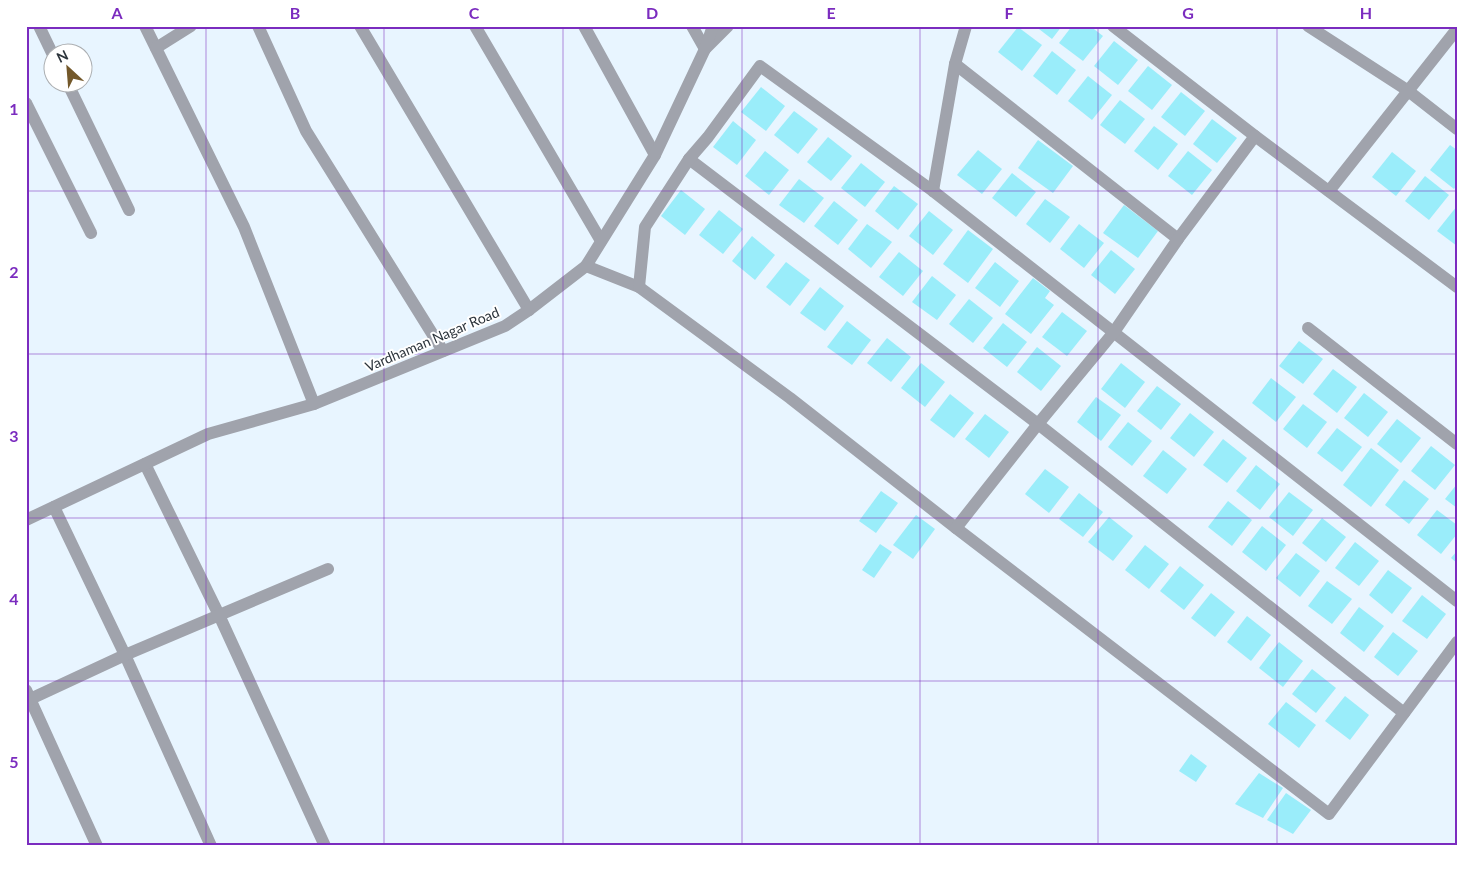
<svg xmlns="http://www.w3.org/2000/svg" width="1483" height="872" font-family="Lato,sans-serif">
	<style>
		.building { fill: #9aedfa }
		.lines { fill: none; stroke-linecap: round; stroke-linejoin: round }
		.minor { stroke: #a0a3ac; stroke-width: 12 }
		.grid { fill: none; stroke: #7b2cbf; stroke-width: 1; stroke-opacity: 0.55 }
		.labels { text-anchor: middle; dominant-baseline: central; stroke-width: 4; stroke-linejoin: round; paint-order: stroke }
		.street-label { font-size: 14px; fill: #2c343b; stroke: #fff }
		.neatline { fill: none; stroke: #7b2cbf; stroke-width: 2 }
		.grid-label { font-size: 16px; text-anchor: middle; font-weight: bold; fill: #7b2cbf }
	</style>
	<rect width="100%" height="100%" fill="#e8f5ff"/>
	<g class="building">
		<polygon points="1035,26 1062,26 1052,39"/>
		<polygon points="1072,26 1090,26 1103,36 1083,61 1059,43"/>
		<polygon points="1018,27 1042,45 1022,71 998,52"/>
		<polygon points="1114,41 1138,60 1118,85 1094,66"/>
		<polygon points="1052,51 1076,70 1057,95 1033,76"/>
		<polygon points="1148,66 1172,85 1152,110 1128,91"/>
		<polygon points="1088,76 1112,95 1092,120 1068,101"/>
		<polygon points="761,87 785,106 766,131 741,112"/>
		<polygon points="1181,92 1205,111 1185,136 1161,117"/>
		<polygon points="1120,100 1145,119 1125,144 1100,125"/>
		<polygon points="794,111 818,129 798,154 774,135"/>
		<polygon points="1212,119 1237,138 1217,163 1193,144"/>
		<polygon points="733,121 756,140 737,165 713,147"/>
		<polygon points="1154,126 1178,144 1158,170 1134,151"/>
		<polygon points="828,137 852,156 831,181 807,162"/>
		<polygon points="1038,140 1073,166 1053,193 1018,168"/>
		<polygon points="1450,145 1457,150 1457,185 1454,189 1430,170"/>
		<polygon points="978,150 1002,169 982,194 957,175"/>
		<polygon points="765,151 789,170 769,195 745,176"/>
		<polygon points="1188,151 1212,170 1192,195 1168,176"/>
		<polygon points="1392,152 1416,171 1396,196 1372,177"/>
		<polygon points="861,163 885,182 865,207 841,188"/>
		<polygon points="1012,173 1036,192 1016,217 992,198"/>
		<polygon points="1425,176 1449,195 1429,220 1405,201"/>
		<polygon points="799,179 824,198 804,223 779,205"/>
		<polygon points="894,186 918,204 898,230 875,211"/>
		<polygon points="681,190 705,209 685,235 661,216"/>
		<polygon points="1045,199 1070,217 1050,243 1026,224"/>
		<polygon points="834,201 858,220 838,245 814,226"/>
		<polygon points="1124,205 1158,231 1138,258 1103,233"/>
		<polygon points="1457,206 1457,246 1437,231"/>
		<polygon points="719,210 743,229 723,254 699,235"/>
		<polygon points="929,211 953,230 933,255 909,236"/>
		<polygon points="867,224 892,242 871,268 848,249"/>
		<polygon points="1079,224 1104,243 1084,268 1060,249"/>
		<polygon points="968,230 993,249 968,283 943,264"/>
		<polygon points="752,236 775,255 755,280 732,261"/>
		<polygon points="1111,250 1135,269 1115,294 1091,275"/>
		<polygon points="899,252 923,271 903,296 879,277"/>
		<polygon points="786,262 810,280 790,306 766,287"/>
		<polygon points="995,262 1019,281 1000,307 975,288"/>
		<polygon points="932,276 956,295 937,320 912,302"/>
		<polygon points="1033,278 1050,291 1045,298 1054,305 1031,334 1005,314"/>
		<polygon points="820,287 844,306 825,331 800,313"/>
		<polygon points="969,299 993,318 973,343 949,324"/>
		<polygon points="1062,312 1087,331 1067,356 1042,337"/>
		<polygon points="847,321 871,340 852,365 827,347"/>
		<polygon points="1003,323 1027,342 1007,367 983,348"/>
		<polygon points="887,338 911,357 891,382 867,363"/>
		<polygon points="1299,341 1323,359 1303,384 1279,366"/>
		<polygon points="1037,347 1061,366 1041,391 1017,372"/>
		<polygon points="921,363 945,382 925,407 901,388"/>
		<polygon points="1121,363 1145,382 1125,408 1101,389"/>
		<polygon points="1333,369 1357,387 1337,413 1313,394"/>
		<polygon points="1271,378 1296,397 1276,422 1252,403"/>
		<polygon points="1157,386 1181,404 1161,430 1137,411"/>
		<polygon points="1364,393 1388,412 1368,437 1344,418"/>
		<polygon points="950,394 974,413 954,438 930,420"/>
		<polygon points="1096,397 1121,415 1101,441 1077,422"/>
		<polygon points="1303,404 1327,422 1307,448 1283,429"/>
		<polygon points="1190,413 1214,432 1194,457 1170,438"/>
		<polygon points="985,414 1009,432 989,458 965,439"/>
		<polygon points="1397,419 1421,438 1401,463 1377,444"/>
		<polygon points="1128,422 1152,441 1132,466 1108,447"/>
		<polygon points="1337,428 1362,447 1342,472 1317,453"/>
		<polygon points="1223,439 1247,458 1227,483 1203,465"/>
		<polygon points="1431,446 1455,465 1435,490 1411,471"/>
		<polygon points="1371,448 1399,470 1371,507 1343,485"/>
		<polygon points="1163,450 1187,469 1167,494 1143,476"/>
		<polygon points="1256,465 1280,484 1260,510 1236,491"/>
		<polygon points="1045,469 1069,487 1049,513 1025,494"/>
		<polygon points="1404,480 1429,499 1409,524 1385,505"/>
		<polygon points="1457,484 1457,508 1445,499"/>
		<polygon points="881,491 898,503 876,533 859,521"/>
		<polygon points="1289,492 1313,510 1293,536 1269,517"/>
		<polygon points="1079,493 1103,512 1083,537 1059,519"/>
		<polygon points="1228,501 1252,520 1232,546 1208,527"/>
		<polygon points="1437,510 1457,525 1457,534 1441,554 1417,535"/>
		<polygon points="916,515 935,529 913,559 893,545"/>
		<polygon points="1109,517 1133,536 1113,561 1088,542"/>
		<polygon points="1322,518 1346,537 1326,562 1302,543"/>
		<polygon points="1262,526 1286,545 1266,571 1242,552"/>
		<polygon points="1355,542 1379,561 1359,586 1335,568"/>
		<polygon points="880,544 892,552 874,578 862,570"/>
		<polygon points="1145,545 1169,564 1149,589 1125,570"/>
		<polygon points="1457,551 1457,563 1451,558"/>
		<polygon points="1296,553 1320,571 1300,597 1276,578"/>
		<polygon points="1180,566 1204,585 1184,610 1160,591"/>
		<polygon points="1388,570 1412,588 1392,614 1369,595"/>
		<polygon points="1327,581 1352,599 1332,624 1308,606"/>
		<polygon points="1211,593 1235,612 1215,637 1191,618"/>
		<polygon points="1422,595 1446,614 1427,639 1402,621"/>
		<polygon points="1359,607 1384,626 1364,652 1340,633"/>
		<polygon points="1247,616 1271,635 1251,661 1227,642"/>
		<polygon points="1393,632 1418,651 1398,676 1374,657"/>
		<polygon points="1279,642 1303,661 1283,687 1259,668"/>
		<polygon points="1312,669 1336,688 1316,713 1292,694"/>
		<polygon points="1345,696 1369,715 1350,740 1325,721"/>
		<polygon points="1286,702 1316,725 1299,748 1268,724"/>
		<polygon points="1191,754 1207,766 1196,782 1179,771"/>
		<polygon points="1259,773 1283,788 1263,818 1235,804"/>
		<polygon points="1286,793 1311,810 1293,834 1267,820"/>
	</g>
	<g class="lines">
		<g class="minor">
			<polyline points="39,26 52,53"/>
			<polyline points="145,26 244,227 314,404"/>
			<polyline points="258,26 306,131 443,351"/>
			<polyline points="360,26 529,310"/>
			<polyline points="475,26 601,241"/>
			<polyline points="584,26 655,155"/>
			<polyline points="692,26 705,49 728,26"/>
			<polyline points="1113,26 1255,136 1457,287"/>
			<polyline points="1308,26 1407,90 1457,129"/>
			<polyline points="156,48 191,26"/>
			<polyline points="955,64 1178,239"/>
			<polyline points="67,82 129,210"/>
			<polyline points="26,103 91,233"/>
			<polyline points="689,159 1038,424 1404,713"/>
			<polyline points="933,191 955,64 966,26"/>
			<polyline points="1329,191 1457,29"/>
			<polyline points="586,266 639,287 790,398 956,528 1329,814 1457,642"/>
			<polyline points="639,287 645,227 689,159 708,137 760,66 933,191 1457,601"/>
			<polyline points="1308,328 1457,444"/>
			<polyline points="145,464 219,615 325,846"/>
			<polyline points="54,507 125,655 211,846"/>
			<polyline points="26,520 208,434 314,404 505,326 529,310 586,266 655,155 705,49 713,26"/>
			<polyline points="956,528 1038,424 1114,332 1178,239 1255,136"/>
			<polyline points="26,690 97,846"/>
			<polyline points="26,701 125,655 328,569"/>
		</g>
	</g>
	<path class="grid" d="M206,26V846M384,26V846M563,26V846M742,26V846M920,26V846M1098,26V846M1277,26V846M26,191H1457M26,354H1457M26,518H1457M26,681H1457"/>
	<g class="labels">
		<g class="street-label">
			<text transform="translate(432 339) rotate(-23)">Vardhaman Nagar Road</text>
		</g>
	</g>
	<rect width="1483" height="872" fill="none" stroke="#ffffff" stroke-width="55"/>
	<g transform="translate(68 68) rotate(334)"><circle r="24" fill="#ffffff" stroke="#abaeb1"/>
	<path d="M0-4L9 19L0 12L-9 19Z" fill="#73582a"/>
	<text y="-8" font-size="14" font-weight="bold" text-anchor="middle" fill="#2c343b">N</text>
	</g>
	<rect x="28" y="28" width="1428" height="816" class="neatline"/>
	<g class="grid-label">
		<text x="117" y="19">A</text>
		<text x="295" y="19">B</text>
		<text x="474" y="19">C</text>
		<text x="652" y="19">D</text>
		<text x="831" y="19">E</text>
		<text x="1009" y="19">F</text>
		<text x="1188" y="19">G</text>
		<text x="1366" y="19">H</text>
		<text x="14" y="115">1</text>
		<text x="14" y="278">2</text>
		<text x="14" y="442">3</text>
		<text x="14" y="605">4</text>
		<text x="14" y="768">5</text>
	</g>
</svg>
